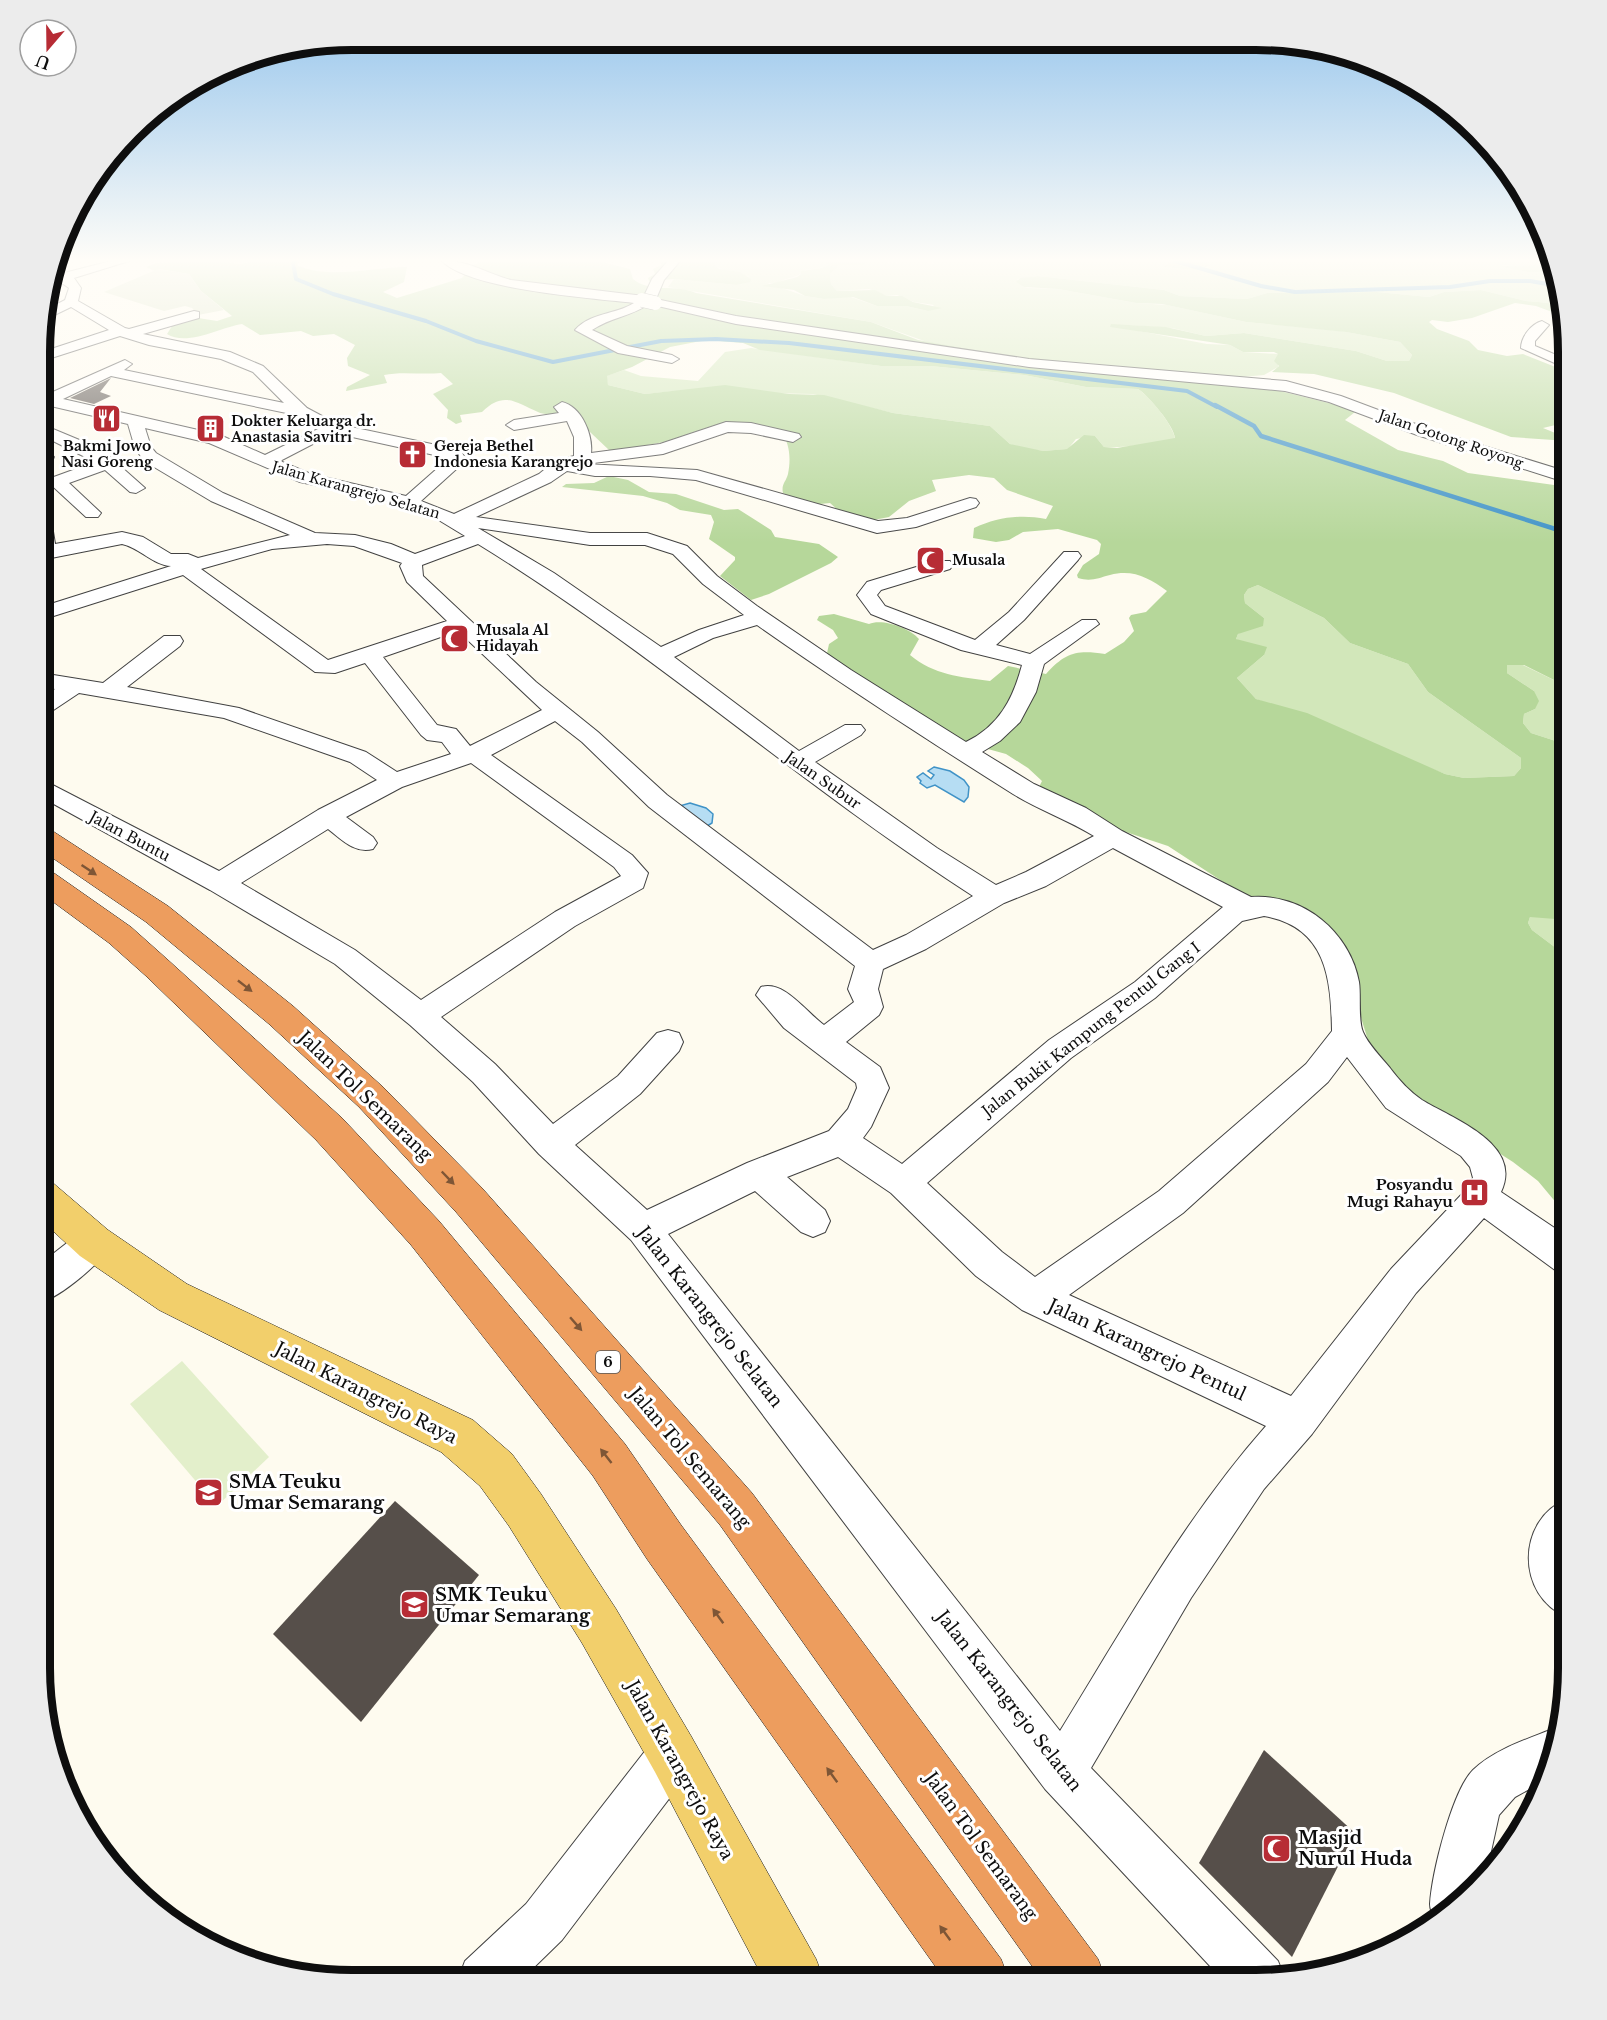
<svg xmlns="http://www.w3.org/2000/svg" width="1607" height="2020" font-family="'Libre Baskerville',serif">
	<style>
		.green { fill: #d2e7ba }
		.forest { fill: #b6d79a; fill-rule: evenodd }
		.cemetery { fill: #d6dfc1 }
		.pitch { fill: #e3efcb }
		.water { fill: #b6ddf3; stroke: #4093c7; stroke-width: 1.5 }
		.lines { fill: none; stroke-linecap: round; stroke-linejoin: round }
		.stream-far1 { stroke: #4093c7; stroke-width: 4 }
		.stream { stroke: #4093c7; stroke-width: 4.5 }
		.building { fill: #564f4a }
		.minor-casing { stroke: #414141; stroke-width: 2 }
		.major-casing { stroke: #1f1f1f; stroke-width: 1 }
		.highway-casing { stroke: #1f1f1f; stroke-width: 1 }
		.minor { fill: #fff; fill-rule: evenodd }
		.major { fill: #f2cf6b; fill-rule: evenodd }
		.highway { fill: #ed9d5e; fill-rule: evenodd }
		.minor-bridge-casing { stroke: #414141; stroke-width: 15; stroke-linecap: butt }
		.minor-bridge { stroke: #fff; stroke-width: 14 }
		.oneway { fill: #7e5636 }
		.labels { text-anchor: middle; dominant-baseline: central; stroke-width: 6; stroke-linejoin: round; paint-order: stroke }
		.far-poi-label { font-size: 14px; font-weight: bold; fill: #0e0e0e; stroke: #fff; text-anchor: start }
		.far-street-label { font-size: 14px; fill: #0e0e0e; stroke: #fff }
		.shield { fill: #fff; stroke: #565656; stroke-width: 1.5 }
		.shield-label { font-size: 14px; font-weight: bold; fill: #0e0e0e }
		.street-label { font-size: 15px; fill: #0e0e0e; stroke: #fff }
		.poi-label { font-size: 15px; font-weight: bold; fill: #0e0e0e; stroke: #fff; text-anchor: end }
		.near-street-label { font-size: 18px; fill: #0e0e0e; stroke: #fff }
		.near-poi-label { font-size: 18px; font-weight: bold; fill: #0e0e0e; stroke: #fff; text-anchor: start }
		.rim { fill: none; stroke: #0e0e0e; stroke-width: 8 }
	</style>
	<rect width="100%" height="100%" fill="#fefbef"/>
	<g class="green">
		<path d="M722,261L827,262L830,263L826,267L805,270C797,279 786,277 778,283H767L805,296L824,299L848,296L877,306H906L928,311L934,305L914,302L897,295L887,296L869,289L837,291L831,284L830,274L840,265H864L866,262L855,261H891L884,262L888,263L925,261L933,264L936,261H1172L1163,267L1195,270L1209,267L1206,261H1553L1556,266L1500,265L1527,272L1558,273V279L1550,277L1540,281L1559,284L1562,304L1526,301L1481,290L1444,292L1429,297L1377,292L1267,293L1247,299L1180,296L1164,290L1038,276L1017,279L1024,287L1028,288L1058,289L1136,303L1167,305L1246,322L1341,331L1400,342L1412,355L1409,361H1387L1356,351L1244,333L1206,336L1172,328L1128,325L1139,331L1207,344L1230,345L1243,352L1278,354V367L1264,375L1242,377L1186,374L989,354L927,342L871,322L668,287L674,279L737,285L742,284L749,277C739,272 721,272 714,264Z"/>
		<path d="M751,348L881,366H930L1024,375L1086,387L1138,389C1149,396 1174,426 1175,439C1154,442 1123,449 1104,447L1095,436L1076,439L1068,449L1043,451L1019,448L1010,444L990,426L893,413L813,394L675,391L645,394L608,385L606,376L624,370L641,376L698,381L725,352Z"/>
		<polygon points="1258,585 1324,618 1350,643 1408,664 1428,692 1521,758 1521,768 1514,776 1464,778 1445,774 1256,699 1237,678 1264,655 1236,639 1238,634 1264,618 1245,603 1244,595 1248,589"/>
		<polygon points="1507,665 1523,665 1568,687 1568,745 1531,733 1523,723 1524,714 1535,709 1534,691 1507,673"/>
		<polygon points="1541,916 1568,920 1568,957 1532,930 1528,923 1530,917"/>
	</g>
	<g class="forest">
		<path d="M212,261L240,264L255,261H301L297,265C328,280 375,267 407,267L404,282L383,292L397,298L462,278L471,266L482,261H598L630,269L633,279C649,293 677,284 696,293L871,322L918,340L995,354L1106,366L1181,381L1276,390L1349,408L1355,412L1345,420L1398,450L1443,461L1468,473L1568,487V687L1524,665H1507V673L1534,691L1539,701L1535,709L1524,714L1523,723L1531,733L1568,745V920L1530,917L1528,923L1532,930L1568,957V1217L1538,1181L1513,1162L1488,1146L1432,1119L1371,1050L1339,946L1277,917L1168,846L1032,801L1042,781L1028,768L1006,754L948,738L826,658L829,644L838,638L833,630L817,620L819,616L834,614L869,624C882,618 910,628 919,639L910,655C934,675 960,677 990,681L1008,666L1046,674C1066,652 1077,650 1105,654L1124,642L1134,631L1129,618L1131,615L1146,612L1167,591C1149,578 1133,569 1110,575C1098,578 1091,582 1078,578L1077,575L1083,565L1099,554L1101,544L1097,540L1058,529L1023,532L1009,540L996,542L973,538L974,528C998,517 1021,514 1046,519L1053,506L1007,490L994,478L969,475L932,480L936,491L909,501L889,517L863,522L840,512L830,503L810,505L783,493C781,484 786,482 788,474C791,459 790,444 781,431L715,425L664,442L614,451L609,450L572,415C562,414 546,416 538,412C516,403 504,390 482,412L460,415L462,422L456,424L447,418L448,410L433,394L453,384L441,373C421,375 402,371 384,375L387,383L346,391L347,387L370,375L348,366L347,358L355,345L334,334L313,336L301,331L260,335L242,324C221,327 187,347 167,334L174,323L192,317L217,321L232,316L201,291L189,274L159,269L155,271L146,267L156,263ZM706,340L743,343L760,350L881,366H930L1024,375L1086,387L1138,389C1149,396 1174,426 1175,438L1117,448L1104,447L1095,436L1084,435L1067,449L1043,451L1010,444L990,426L893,413L824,395L789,394L725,385L645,394L608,385L607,376L632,367L670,347ZM1258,585L1324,618L1350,643L1408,664L1428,692L1521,758V768L1514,776L1464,778L1445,774L1307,713L1256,699L1237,678L1264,655L1267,647L1236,639L1238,634L1263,626L1264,618L1245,603L1244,595L1248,589Z"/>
		<polygon points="661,261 722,261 714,264 719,269 740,272 751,279 750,282 737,285 674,279 649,281 648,278 655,274 653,269 661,265"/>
		<polygon points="816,261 866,262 864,265 840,265 830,274 831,284 837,291 875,290 887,296 902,296 913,302 942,308 928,311 906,306 877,306 853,297 824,299 805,296 794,290 762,286 797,277 801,274 801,271 822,268 830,264"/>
		<polygon points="1172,261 1206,261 1210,266 1195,270 1163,267"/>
		<polygon points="1537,265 1556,266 1558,273 1527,272 1499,266"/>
		<polygon points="1038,276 1164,290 1180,296 1247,299 1267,293 1377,292 1429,297 1444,292 1481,290 1526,301 1562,304 1563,316 1536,306 1515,303 1472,318 1448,322 1432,320 1429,322 1437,329 1469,341 1478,350 1507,356 1523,354 1563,370 1560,376 1568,380 1568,422 1543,428 1565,437 1568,441 1511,437 1394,393 1314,374 1272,372 1279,366 1274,361 1278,354 1274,352 1243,352 1230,345 1110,327 1111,324 1166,327 1206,336 1244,333 1356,351 1387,361 1409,361 1412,355 1400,342 1346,332 1246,322 1162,304 1136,303 1058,289 1024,287 1016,282 1020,278"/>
		<polygon points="609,476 628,480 649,492 676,494 724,510 738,509 771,530 775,537 819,544 838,557 831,563 769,594 751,600 720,576 735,560 735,557 709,539 714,522 711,515 680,510 667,503 643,496 562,487 566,484 594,483"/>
	</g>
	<polygon class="cemetery" points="158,269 189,274 201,291 224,310 198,315 192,308 185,306 164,311 104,292"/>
	<polygon class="pitch" points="182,1361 269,1457 217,1506 130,1404"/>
	<g class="water">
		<polygon points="934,767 950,771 964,780 969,787 968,797 964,802 935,785 927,788 920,783 921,781 917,777 923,773 931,779 934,775 928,771"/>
		<polygon points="690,803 706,808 713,814 712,823 704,828 676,807"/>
	</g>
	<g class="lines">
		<g class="stream-far1">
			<polyline points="295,261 293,263 296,279 333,294 426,321 476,341 553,362 661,341 716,339 789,343 1187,391 1217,407"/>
			<polyline points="1175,261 1261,286 1295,292 1450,287 1490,281 1530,281 1559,286"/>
		</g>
		<polyline class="stream" points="1215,405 1254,426 1261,436 1568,533"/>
	</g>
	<g class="building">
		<polygon points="111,378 100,392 111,396 94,404 70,398"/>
		<polygon points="395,1501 479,1575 361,1722 273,1634"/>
		<polygon points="1264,1750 1355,1833 1292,1957 1199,1863"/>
	</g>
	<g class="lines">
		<defs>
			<g id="minor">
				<path d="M111,261H129L74,278L81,288L78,301L125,328L129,329L194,311L199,312V318L143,334L230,352L263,366L307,408L337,424L460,450L466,459L463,463L421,501L454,514L539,474L555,461L574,456V437L567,421L514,430L506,425L514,420L559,413L554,407L562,402C582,407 593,435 591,453L660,444L726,422L751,423L799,434L801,437L793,442L751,433L728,432L663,454L586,464L697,470L878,521L907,518L970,498L976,499L979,503L976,507L916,527L877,533L696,480L650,476H595L567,471L551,482L476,517L590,533H647L687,546L717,576L757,606L851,670L966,742C999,726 1013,699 1022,665L961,650L871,614L857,595L867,582L936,561H950L953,565L950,569L881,590L877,595L885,606L975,640L1009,612L1064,552H1078L1081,556L1078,560L1024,620L996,645L1030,654L1082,620H1096L1099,624L1044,664L1036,692L1020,722L1000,741L982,752L1034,784L1086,808L1122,831L1251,897C1303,893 1350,932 1359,982C1361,995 1358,1021 1363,1032C1368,1044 1381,1057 1390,1068C1399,1080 1409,1091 1422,1100C1453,1119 1524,1144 1501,1192L1568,1237V1274L1555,1270L1484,1218L1416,1293L1312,1434L1264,1489L1191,1598L1091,1768L1278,1961L1285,1979L1223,1980L1045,1789L631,1240L539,1154L473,1082L410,1025L335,964L210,890L41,797V779L219,871L318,810L377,780L350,762L224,718L79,693L49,713L41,715V698L55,689L41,687V673L103,683L164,636H180L183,641L180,646L127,687L239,708L366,752L397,772L451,754L442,742L427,740L421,735L365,663L335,673L315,672L183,575L41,620V607L171,566C153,565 140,548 122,544L41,560V508L50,513L55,544L122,532L143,537L171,554H188L198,558L290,535L211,501L144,461L135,448L128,424L42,404V394L46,395L125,360L132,364L124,370L284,403L253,372L221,359L149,345L120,336L42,361V352L109,330L71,307L42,321V312L65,300L69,288L53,277L55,270L64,273ZM111,376L296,415L320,428L265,455L220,435L63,399ZM145,428L209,443L300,482L382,499L432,516L465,536L415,554L391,544L355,535L315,533L223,493L156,453L151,447ZM334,433L448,458V459L406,496L311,474L280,461ZM478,528L590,545H645L673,554L703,584L744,615L699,630L661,647L554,573ZM327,544L354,546L402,563L400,566L407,582L447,621L328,660L201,569L272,549ZM478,544C652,651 802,786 973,896L906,935L873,950L667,795L598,732L536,682L423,576L422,565ZM757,625C841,684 926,739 1013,794C1039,810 1068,820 1094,836L1026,872L996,885L937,848L815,762L861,735L865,730L861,725H845L799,751L674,657L713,638ZM458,631L542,710L470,746L456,729L437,725L383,657ZM555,721L582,742L649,807L855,966L848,989L854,1002L824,1025C805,1011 784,980 761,987L756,995L784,1028L856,1083L857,1088L848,1109L829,1131L747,1163L647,1210L575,1145L640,1094L679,1051L683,1042L679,1033L668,1030L657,1033L618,1076L553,1124L495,1064L441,1017L575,926L643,888L648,873L632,855L491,755ZM471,763L614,867L621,876L555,912L421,1000L355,950L241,883L328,829C342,840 355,854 373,849L377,843L373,837L346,817L402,787ZM1113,848L1223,907L1135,982L1049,1040L902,1164L863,1138L871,1127L889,1088L880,1067L846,1042L879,1015L883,1007L878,989L883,969L926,949L1004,903L1046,886ZM1264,916C1327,927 1331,979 1332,1031L1306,1064L1159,1191L1035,1277L1002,1252L927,1183L1071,1058L1155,998L1242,921ZM1347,1057L1386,1108L1461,1156L1470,1167L1473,1178L1461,1195L1391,1269L1291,1396L1069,1295L1183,1213L1328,1082ZM838,1157L891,1193L976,1276L1022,1310L1266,1426C1185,1518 1124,1627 1060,1731L668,1234L755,1191L801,1232L813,1237L825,1232L830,1221L825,1210L787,1177Z"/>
				<path d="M442,261C465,259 488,274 511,280L644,296L652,279L668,261H680L664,280L656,299L736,316L1029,359L1286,381L1341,396L1429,429L1568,472V483L1417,435L1329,402L1285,391L1029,367L736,324L649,304C630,317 611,317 592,330L627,346L672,355L679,359L672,363L618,353L575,330C591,312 615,315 634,303C590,298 471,290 442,261Z"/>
				<path d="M1542,321L1549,325L1535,341V346L1568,360V369L1521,348C1521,337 1531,324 1542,321Z"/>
				<polygon points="41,424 101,449 145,488 136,493 130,492 105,470 69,483 101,513 98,517 86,517 48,482 51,478 95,462 41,435"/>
				<polygon points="41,450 54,457 52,461 41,461"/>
				<path d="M94,1227L107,1232L112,1243C102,1263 61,1296 40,1303V1264L81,1232Z"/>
				<path d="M1567,1499V1617C1516,1596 1516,1520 1567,1499Z"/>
				<path d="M1555,1728L1559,1730L1552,1769L1546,1780L1515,1797L1499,1815L1485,1879L1476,1890L1436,1921C1433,1916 1430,1909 1430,1904C1432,1873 1452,1791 1473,1770C1495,1749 1528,1739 1555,1728Z"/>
				<polygon points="673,1730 690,1737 697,1754 690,1771 562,1940 521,1980 458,1980 465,1961 526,1904 656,1737"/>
			</g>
			<polygon id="major" points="40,1178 53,1183 108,1230 187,1284 473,1420 512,1454 541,1494 616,1609 691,1736 816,1959 824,1980 764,1980 655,1772 582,1643 509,1526 480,1486 441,1452 159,1310 80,1256 40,1219"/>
			<g id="highway">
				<polygon points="41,828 51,830 168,906 293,1006 383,1087 482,1188 752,1493 1098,1959 1106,1980 1042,1980 720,1525 456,1212 359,1107 269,1024 146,922 41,850"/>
				<polygon points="41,868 51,871 131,927 168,960 342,1118 439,1221 625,1444 681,1525 1001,1959 1009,1980 945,1980 647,1559 593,1476 411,1245 316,1140 146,976 109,943 41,893"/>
			</g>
		</defs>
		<use href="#minor" class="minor-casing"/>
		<use href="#major" class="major-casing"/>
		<use href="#highway" class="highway-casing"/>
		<use href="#minor" class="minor"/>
		<use href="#major" class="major"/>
		<use href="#highway" class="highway"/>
		<defs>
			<polyline id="minor-bridge" points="642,300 655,303"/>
		</defs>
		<use href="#minor-bridge" class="minor-bridge-casing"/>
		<use href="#minor-bridge" class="minor-bridge"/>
	</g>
	<defs><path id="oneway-solid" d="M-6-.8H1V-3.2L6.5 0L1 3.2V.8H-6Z" transform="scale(1.5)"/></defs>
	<g class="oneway">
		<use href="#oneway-solid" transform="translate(89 870) rotate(34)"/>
		<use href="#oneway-solid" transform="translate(245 986) rotate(38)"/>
		<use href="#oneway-solid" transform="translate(448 1178) rotate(46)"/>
		<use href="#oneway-solid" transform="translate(576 1324) rotate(49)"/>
		<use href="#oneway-solid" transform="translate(606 1456) rotate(-128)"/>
		<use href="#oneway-solid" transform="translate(718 1616) rotate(-126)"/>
		<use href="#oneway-solid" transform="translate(832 1775) rotate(-126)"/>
		<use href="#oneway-solid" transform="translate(945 1933) rotate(-126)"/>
	</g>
	<linearGradient id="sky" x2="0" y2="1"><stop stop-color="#94c4ec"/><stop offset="0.48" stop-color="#fffdf8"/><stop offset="1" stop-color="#fffdf8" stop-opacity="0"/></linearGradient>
	<rect width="1607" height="543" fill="url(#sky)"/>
	<defs>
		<symbol id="restaurant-square" viewBox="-11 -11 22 22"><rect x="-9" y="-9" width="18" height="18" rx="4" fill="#b72c35" stroke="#fff"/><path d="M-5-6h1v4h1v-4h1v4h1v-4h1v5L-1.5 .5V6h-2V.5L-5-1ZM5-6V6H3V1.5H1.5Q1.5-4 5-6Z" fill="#fff"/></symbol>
		<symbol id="building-square" viewBox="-11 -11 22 22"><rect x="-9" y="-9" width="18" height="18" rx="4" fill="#b72c35" stroke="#fff"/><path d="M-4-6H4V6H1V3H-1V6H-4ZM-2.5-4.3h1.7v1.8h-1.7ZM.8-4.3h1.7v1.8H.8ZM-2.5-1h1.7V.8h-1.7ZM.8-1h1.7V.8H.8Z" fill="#fff"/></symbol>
		<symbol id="church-square" viewBox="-11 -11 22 22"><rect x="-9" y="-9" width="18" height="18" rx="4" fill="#b72c35" stroke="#fff"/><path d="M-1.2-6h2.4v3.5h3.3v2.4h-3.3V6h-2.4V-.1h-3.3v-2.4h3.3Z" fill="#fff"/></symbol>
		<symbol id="mosque-square" viewBox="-11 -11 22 22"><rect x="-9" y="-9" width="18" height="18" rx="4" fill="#b72c35" stroke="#fff"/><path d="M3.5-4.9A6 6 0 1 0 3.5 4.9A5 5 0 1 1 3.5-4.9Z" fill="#fff"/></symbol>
		<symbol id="hospital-square" viewBox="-11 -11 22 22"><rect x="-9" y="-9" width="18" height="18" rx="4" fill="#b72c35" stroke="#fff"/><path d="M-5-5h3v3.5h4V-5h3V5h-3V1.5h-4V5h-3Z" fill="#fff"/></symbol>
		<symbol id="school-square" viewBox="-11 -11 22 22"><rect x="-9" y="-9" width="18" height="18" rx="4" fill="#b72c35" stroke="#fff"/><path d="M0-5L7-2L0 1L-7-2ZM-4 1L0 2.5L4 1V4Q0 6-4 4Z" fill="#fff"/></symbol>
	</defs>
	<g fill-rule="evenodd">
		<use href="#restaurant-square" x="90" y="402" width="33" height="33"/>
		<use href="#building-square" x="194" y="412" width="33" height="33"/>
		<use href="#church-square" x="396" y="438" width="33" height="33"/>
		<use href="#mosque-square" x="914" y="544" width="33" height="33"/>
		<use href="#mosque-square" x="438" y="622" width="33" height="33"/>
		<use href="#hospital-square" x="1458" y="1176" width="33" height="33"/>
		<use href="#school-square" x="192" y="1476" width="33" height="33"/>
		<use href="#school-square" x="398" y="1588" width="33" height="33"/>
		<use href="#mosque-square" x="1260" y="1832" width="33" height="33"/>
	</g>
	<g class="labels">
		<g class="far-poi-label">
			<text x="231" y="421">Dokter Keluarga dr.<tspan x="231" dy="16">Anastasia Savitri</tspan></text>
			<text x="107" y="446" text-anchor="middle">Bakmi Jowo<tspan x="107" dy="16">Nasi Goreng</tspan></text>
			<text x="434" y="446">Gereja Bethel<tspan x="434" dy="16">Indonesia Karangrejo</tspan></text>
			<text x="952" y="560">Musala</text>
			<text x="476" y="630">Musala Al<tspan x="476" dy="16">Hidayah</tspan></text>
		</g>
		<g class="far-street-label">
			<text transform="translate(1451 439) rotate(19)">Jalan Gotong Royong</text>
			<text transform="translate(356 490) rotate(16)">Jalan Karangrejo Selatan</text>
		</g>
		<rect class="shield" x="596" y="1351" width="24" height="22" rx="4.5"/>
		<g class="shield-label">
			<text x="608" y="1362">6</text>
		</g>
		<g class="street-label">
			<text transform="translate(823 780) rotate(35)">Jalan Subur</text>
			<text transform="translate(130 836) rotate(28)">Jalan Buntu</text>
			<text transform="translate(1091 1029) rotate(-38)">Jalan Bukit Kampung Pentul Gang I</text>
		</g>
		<g class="poi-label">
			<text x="1453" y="1184">Posyandu<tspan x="1453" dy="17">Mugi Rahayu</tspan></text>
		</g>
		<g class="near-street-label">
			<text transform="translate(365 1096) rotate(44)">Jalan Tol Semarang</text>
			<text transform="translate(710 1317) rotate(52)">Jalan Karangrejo Selatan</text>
			<text transform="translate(1147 1350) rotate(25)">Jalan Karangrejo Pentul</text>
			<text transform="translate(366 1393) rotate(27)">Jalan Karangrejo Raya</text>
			<text transform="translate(690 1458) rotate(50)">Jalan Tol Semarang</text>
			<text transform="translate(1009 1701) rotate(52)">Jalan Karangrejo Selatan</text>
			<text transform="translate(680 1770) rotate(61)">Jalan Karangrejo Raya</text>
			<text transform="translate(981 1846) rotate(54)">Jalan Tol Semarang</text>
		</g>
		<g class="near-poi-label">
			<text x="229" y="1482">SMA Teuku<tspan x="229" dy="21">Umar Semarang</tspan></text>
			<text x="435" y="1595">SMK Teuku<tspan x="435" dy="21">Umar Semarang</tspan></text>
			<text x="1298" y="1838">Masjid<tspan x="1298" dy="21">Nurul Huda</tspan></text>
		</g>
	</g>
	<path d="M0 0H1607V2020H0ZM352 50H1256A302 302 0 0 1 1558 352V1668A302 302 0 0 1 1256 1970H352A302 302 0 0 1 50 1668V352A302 302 0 0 1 352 50Z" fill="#ececec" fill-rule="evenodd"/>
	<path class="rim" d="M352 50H1256A302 302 0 0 1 1558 352V1668A302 302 0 0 1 1256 1970H352A302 302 0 0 1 50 1668V352A302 302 0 0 1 352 50Z"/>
	<g transform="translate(48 48) rotate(200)"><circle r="28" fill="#ffffff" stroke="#9f9f9f" stroke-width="1.5"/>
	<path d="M0-4.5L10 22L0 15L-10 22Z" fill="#b72c35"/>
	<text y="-9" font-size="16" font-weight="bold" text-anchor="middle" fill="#0e0e0e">U</text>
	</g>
</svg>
